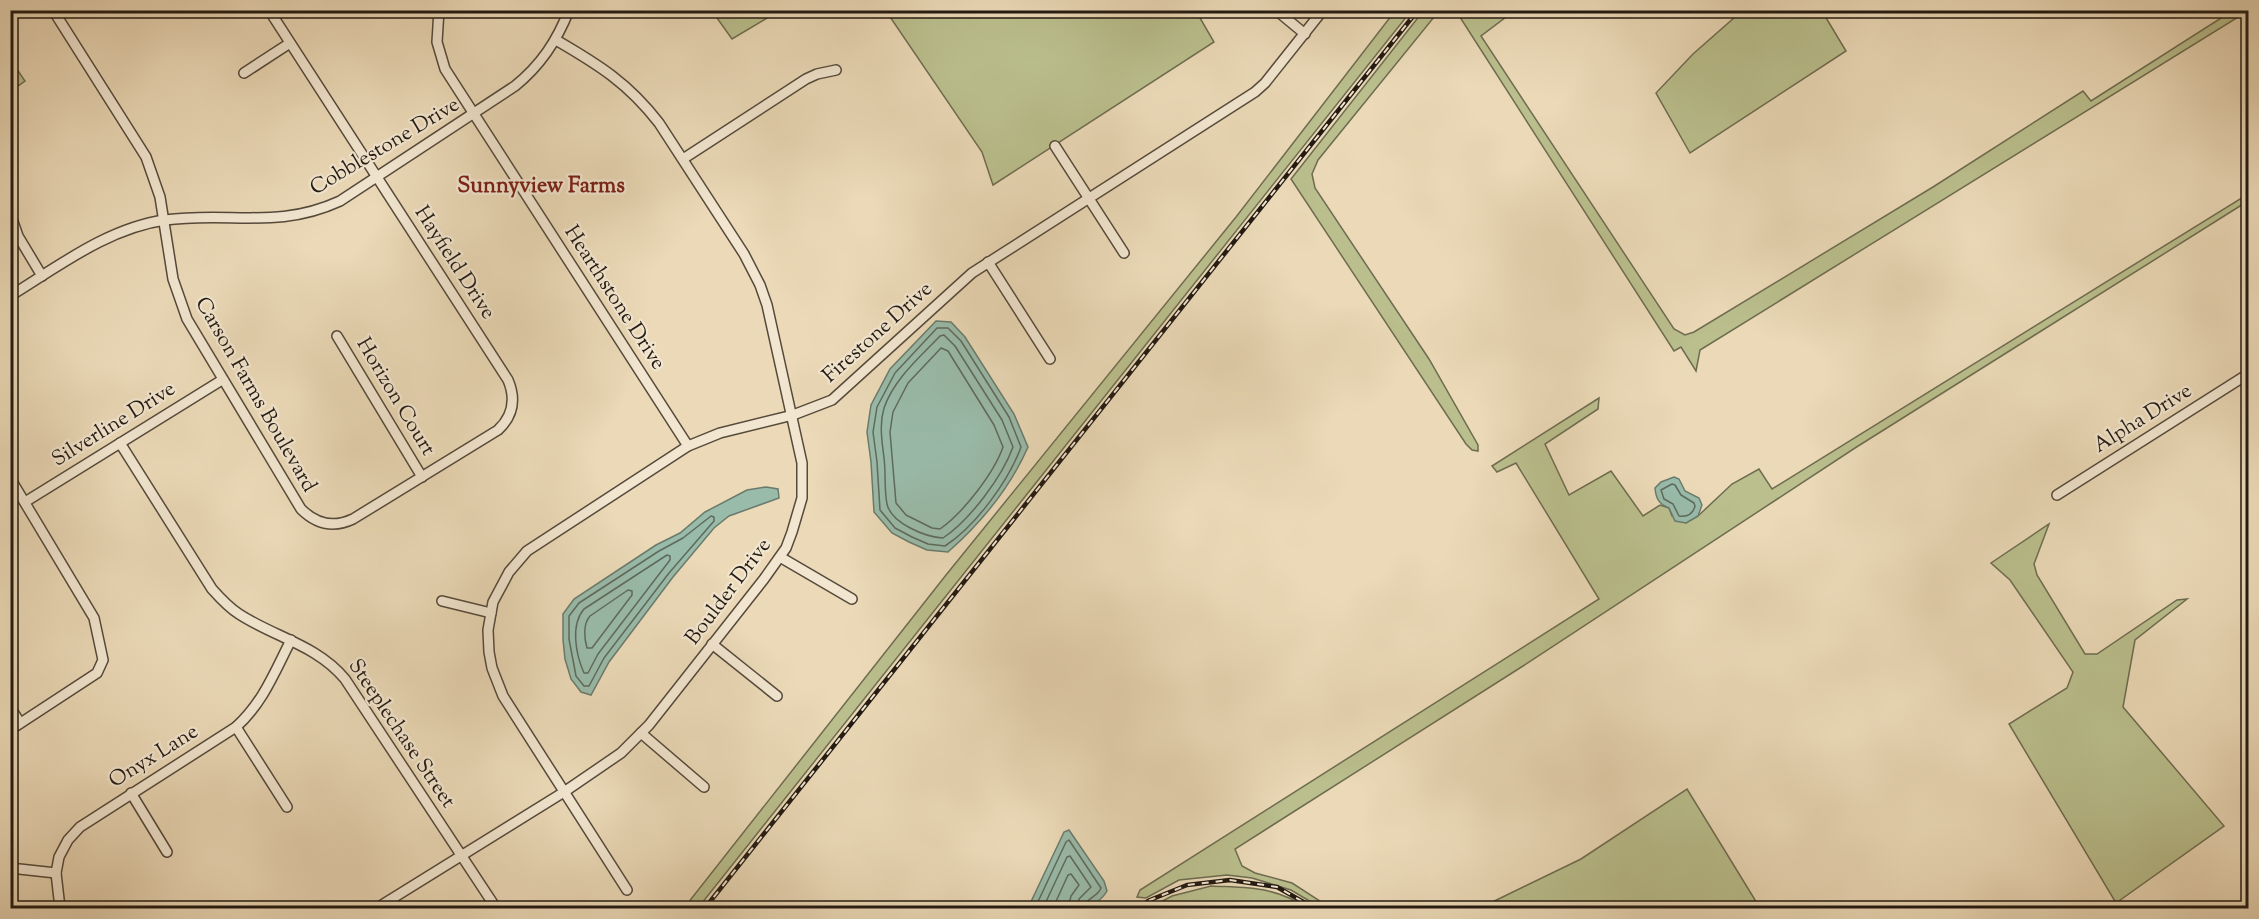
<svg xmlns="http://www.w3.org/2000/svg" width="2259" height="919" font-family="'Sorts Mill Goudy',serif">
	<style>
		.green { fill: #babf8d; stroke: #6e6c50; stroke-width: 1.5 }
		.water { fill: #99bba9; stroke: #6a7b6d; stroke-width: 1.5 }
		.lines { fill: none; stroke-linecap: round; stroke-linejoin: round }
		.shore { stroke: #5e6a5e; stroke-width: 1.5 }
		.street-casing { stroke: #554a3b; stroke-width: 12 }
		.street { stroke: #f2e6d0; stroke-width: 9 }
		.rail-casing { stroke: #231a12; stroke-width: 4.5 }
		.rail { stroke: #f2e6d0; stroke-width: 2; stroke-dasharray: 7; stroke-linecap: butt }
		.labels { text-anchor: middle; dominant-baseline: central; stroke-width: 4.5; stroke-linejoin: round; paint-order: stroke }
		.street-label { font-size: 21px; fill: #231a12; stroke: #f2e6d0 }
		.neighbourhood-label { font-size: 22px; font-weight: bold; fill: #7a1f14; stroke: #f2e6d0 }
	</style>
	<rect width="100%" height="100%" fill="#ebd9b7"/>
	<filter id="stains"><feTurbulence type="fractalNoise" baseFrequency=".00333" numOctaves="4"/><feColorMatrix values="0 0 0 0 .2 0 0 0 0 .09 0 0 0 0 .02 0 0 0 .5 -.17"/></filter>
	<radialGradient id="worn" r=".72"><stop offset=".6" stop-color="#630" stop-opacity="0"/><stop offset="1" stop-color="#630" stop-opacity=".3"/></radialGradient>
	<g class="green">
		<polygon points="1424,10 1439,11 1318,160 1312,174 1315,188 1429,359 1478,445 1478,451 1472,450 1466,444 1291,179"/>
		<polygon points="1743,10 1822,11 1846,51 1690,153 1656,93 1693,54"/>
		<polygon points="712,11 779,11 732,39"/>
		<polygon points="886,11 1196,11 1214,42 993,185 982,152"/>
		<polygon points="1395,11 1411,11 698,908 684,908 946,575 1236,217"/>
		<polygon points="1456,11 1514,11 1481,36 1674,329 1685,335 1694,332 1933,187 2083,91 2091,101 2232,11 2248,11 1700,350 1696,371 1681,347 1674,351"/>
		<polygon points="10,59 25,81 11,91 10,91"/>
		<polygon points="2248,194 2248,201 1855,448 1523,666 1235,849 1242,866 1255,873 1292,883 1320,901 1328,908 1321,908 1291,890 1252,878 1227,875 1179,880 1146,898 1137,897 1140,890 1599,599 1516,463 1497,472 1492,466 1599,398 1598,409 1545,444 1569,495 1611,471 1643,516 1660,505 1669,508 1672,516 1686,523 1698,516 1732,484 1759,469 1772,489"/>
		<polygon points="2049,524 2034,564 2037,575 2085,654 2097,654 2177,600 2187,599 2135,640 2123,707 2224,826 2116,903 2009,724 2067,688 2073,672 2010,580 1991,563"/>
		<polygon points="1687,789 1760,908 1480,908 1581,859"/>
		<path d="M1211,886C1251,888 1272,886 1308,908H1149L1172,896Z"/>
	</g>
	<g class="water">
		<path d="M936,321L951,322L965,337L1014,414L1028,447C1010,488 982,522 948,552L927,550L909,542L892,533L874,512L871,462L867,432L871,405L890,369Z"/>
		<path d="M1674,477L1679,479L1685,491L1699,498L1702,505L1698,516L1686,523L1675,521L1669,508C1659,504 1656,499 1655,488L1661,482Z"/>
		<polygon points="766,487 778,489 779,498 729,516 714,528 673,577 609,662 591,695 581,692 571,679 565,659 563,640 563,614 574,599 656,545 680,533 705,512 747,490"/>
		<path d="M1069,830L1104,881L1107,891C1092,917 1053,909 1028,908L1064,832Z"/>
	</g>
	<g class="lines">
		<g class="shore">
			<path d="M937,328H948L961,341L1009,417L1021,447C1009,480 976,526 945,546L928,544L912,537L895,528L880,510L877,462L873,432L877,407L895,373Z"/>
			<path d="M944,335L955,346L1002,420L1013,447C1002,477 970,520 943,538C925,537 891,523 887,504C884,489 886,473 884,458C882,441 879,425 884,408C894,379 919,358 940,336Z"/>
			<path d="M941,348L948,351L994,425L1003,447C994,473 963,513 940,529L932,528L906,515L896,503L890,432L893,412L908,383Z"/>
			<path d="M1672,484L1675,485L1681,495L1694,503L1695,506C1693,514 1687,517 1679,516L1673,504L1664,499L1661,490Z"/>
			<polygon points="711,516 714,517 714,521 669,573 604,658 589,686 584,686 576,676 569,639 569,616 579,603 659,551 683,538"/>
			<path d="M667,555L670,556V560L598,654L588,673H584C576,655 570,625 584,609Z"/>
			<path d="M628,590L632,591V595L592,648H587C584,638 583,624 590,616Z"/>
			<path d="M1035,908L1066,842L1069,840L1101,888C1098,897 1085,898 1084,908"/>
			<polyline points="1043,908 1067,857 1070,856 1091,887 1079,899 1077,908"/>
			<polyline points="1053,908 1068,875 1071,874 1079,885 1071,896 1068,908"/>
		</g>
		<defs>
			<g id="street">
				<path d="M53,10L146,157L160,197L173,279L187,319L301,509C317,525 334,528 353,519L498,430C513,416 516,399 508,380L269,10"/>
				<polyline points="439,10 437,42 445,69 688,446"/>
				<polyline points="1276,10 1305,34"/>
				<polyline points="244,73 290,43"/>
				<polyline points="1055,146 1124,253"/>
				<polyline points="683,159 806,79 817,74 836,70"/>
				<polyline points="10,213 18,236 42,276"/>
				<polyline points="988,262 1050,359"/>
				<path d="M10,296C59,266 108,228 165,220C229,211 277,230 340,201L515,86C541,65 557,41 569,10"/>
				<polyline points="337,336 422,477"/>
				<path d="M120,443L212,589C220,598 228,607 239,614C274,637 317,645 345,679L496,908"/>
				<polyline points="10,478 94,618 103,660 97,673 10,730"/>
				<polyline points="2057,495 2248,374"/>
				<polyline points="25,502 222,380"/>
				<polyline points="780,557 852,599"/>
				<polyline points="442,601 491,613"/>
				<polyline points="712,644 777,696"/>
				<polyline points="10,707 20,723"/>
				<polyline points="236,727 287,807"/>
				<polyline points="641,733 704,787"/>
				<polyline points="131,793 167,852"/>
				<polyline points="10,868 56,873"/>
				<polyline points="627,890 503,696 492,668 489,652 488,630 491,613 493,602 509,572 527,551 688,446 720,433 793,415 832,400 972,273 1255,92 1265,83 1323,10"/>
				<path d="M60,908L56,873L59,857L68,840L80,827L236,727C263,703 275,671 291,640"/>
				<path d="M377,908L564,792L621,753L649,725L764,579L786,548L792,532L802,498V463L767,305L760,285L744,254L659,123C628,83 599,65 556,40"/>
			</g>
		</defs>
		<use href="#street" class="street-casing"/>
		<use href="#street" class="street"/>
		<defs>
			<g id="rail">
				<polyline points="705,908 1418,10"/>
				<polyline points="1137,908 1150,900 1187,885 1230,880 1277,887 1314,908"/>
			</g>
		</defs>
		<use href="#rail" class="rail-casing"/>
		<use href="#rail" class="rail"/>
	</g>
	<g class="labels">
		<g class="street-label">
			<text transform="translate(385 147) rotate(-31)">Cobblestone Drive</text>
			<text transform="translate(454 263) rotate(57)">Hayfield Drive</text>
			<text transform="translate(614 298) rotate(57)">Hearthstone Drive</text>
			<text transform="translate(878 333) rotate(-42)">Firestone Drive</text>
			<text transform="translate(255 395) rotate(60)">Carson Farms Boulevard</text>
			<text transform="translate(395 397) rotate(59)">Horizon Court</text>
			<text transform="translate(2143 419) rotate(-32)">Alpha Drive</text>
			<text transform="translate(114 425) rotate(-32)">Silverline Drive</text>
			<text transform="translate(729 592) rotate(-53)">Boulder Drive</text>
			<text transform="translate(401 734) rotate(56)">Steeplechase Street</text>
			<text transform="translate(154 757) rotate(-32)">Onyx Lane</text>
		</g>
		<g class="neighbourhood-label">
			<text x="541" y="187">Sunnyview Farms</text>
		</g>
	</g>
	<rect width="2259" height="919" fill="none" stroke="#ebd9b7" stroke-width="36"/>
	<rect x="12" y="12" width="2235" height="895" fill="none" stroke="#231a12" stroke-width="3"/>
	<rect x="18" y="18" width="2223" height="883" fill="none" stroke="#231a12" stroke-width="1.5"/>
	<rect width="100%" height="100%" filter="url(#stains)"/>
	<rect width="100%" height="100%" fill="url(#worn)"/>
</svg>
